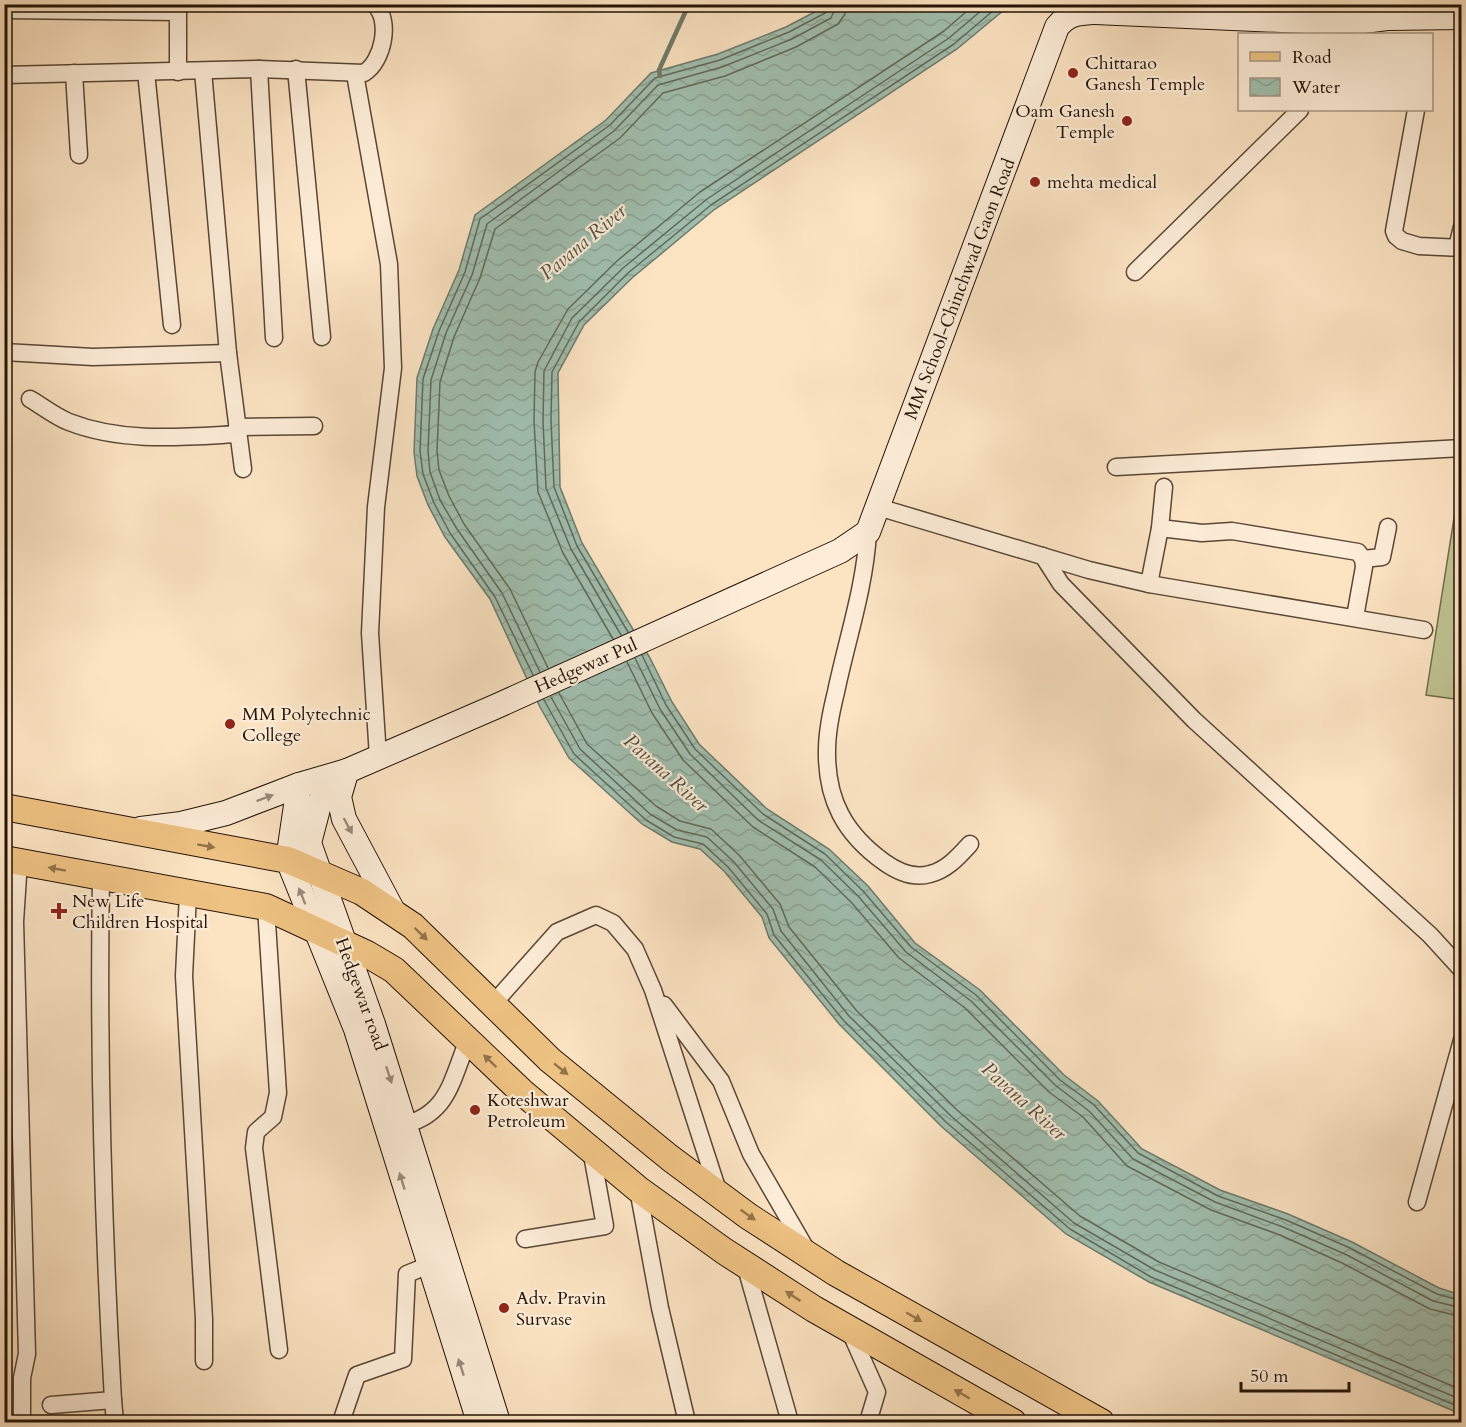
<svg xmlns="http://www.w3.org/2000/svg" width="1466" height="1427" font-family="Cardo,serif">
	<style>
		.green { fill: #c0c493; stroke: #726c4c; stroke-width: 1.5 }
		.water { fill: url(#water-waves); stroke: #6e7a6b; stroke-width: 1.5 }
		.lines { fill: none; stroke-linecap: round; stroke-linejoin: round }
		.shore { stroke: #62695a; stroke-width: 1.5 }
		.stream { stroke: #6e7a6b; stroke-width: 4.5 }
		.street-casing { stroke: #5a4735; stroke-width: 19 }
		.secondary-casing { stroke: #241306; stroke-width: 26 }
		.primary-casing { stroke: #241306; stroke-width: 28 }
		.street { stroke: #fdedd8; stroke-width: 16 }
		.secondary { stroke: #fdedd8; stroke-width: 24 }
		.primary { stroke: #eec282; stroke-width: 26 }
		.oneway { fill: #9b8b7a }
		.oneway2 { fill: #93734a }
		.poi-dot { fill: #8f2418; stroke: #fdedd8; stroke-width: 2 }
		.labels { text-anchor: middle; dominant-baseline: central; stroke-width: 4.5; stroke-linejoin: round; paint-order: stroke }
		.poi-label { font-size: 18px; fill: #241306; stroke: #fdedd8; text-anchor: start }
		.street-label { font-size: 18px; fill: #241306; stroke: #fdedd8 }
		.water-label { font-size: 20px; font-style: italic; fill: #4f4f41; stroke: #fdedd8 }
	</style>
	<defs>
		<pattern id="water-waves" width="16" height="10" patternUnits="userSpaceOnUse" patternTransform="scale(1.5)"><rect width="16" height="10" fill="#a0bfaf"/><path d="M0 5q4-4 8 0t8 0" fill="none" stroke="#8aa395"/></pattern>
	</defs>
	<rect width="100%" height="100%" fill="#fce4c3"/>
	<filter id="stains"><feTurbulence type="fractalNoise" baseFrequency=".00333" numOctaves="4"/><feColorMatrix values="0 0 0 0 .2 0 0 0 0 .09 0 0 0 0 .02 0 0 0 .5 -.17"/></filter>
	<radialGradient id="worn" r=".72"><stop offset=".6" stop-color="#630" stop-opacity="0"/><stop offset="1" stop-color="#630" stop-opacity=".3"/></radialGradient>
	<polygon class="green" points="1461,474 1462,474 1461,700 1426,695"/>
	<polygon class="water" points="828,5 1010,5 957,49 715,209 632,278 584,325 558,373 560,487 582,543 650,658 672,702 699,744 767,809 829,849 868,886 915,943 980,990 1064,1075 1098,1101 1142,1149 1220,1190 1288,1214 1352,1242 1439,1288 1461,1295 1461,1414 1149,1282 1066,1234 942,1127 839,1024 769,938 762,917 724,871 700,849 672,842 642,824 569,758 540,707 490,599 445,537 428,505 417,476 414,452 417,378 433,329 459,270 475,215 606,120 651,73 718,54 786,27"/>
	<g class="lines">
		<g class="shore">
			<polyline points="628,632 577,546 554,487 551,421 552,372 579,322 628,273 711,205 954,44 1001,4"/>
			<polyline points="621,635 571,549 546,488 543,421 544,371 572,318 623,268 707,199 949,38 989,4"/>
			<polyline points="613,639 563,553 538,492 534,421 535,372 538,362 568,309 617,261 700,192 944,31 975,4"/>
			<polyline points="642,655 666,705 695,749 763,814 825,854 863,891 911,947 976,995 1060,1080 1094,1105 1138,1153 1218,1196 1286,1220 1350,1248 1437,1294 1462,1301"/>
			<polyline points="635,658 660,709 690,754 758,820 821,860 858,896 906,952 971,1001 1055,1085 1089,1111 1133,1159 1215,1202 1283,1227 1347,1255 1433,1301 1462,1308"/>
			<polyline points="627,662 652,713 683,760 753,827 815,867 851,902 899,958 965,1008 1049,1092 1083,1117 1127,1166 1211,1210 1280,1235 1342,1263 1430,1309 1462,1317"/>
			<polyline points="548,668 510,589 464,524 449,496 439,470 437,451 440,382 454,337 480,278 495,229 620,138 663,93 725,76 796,47 838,24 845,14 846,4"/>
			<polyline points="540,672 502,593 457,529 440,500 430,472 428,451 431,380 446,333 472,275 487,224 614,131 658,85 722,67 792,39 831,18 837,4"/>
			<polyline points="533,675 495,597 450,533 434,503 423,474 420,451 423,379 439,331 465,272 480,219 610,125 655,78 720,60 789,32 827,12 830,4"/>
			<polyline points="559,693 587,744 656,806 680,821 711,829 739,855 780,904 789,927 856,1010 957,1110 1080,1216 1159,1262 1462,1390"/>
			<polyline points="551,697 580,749 650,814 677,830 707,837 733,861 773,909 781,931 849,1016 951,1116 1074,1223 1155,1270 1462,1400"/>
			<polyline points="544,700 574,754 646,820 674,837 703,844 728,867 767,914 774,935 844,1021 946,1122 1070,1229 1151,1277 1462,1408"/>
		</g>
		<polyline class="stream" points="660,76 659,70 689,4"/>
		<defs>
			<g id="street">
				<polyline points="4,10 178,12 178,72"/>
				<polyline points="259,69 274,338"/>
				<polyline points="296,69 322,337"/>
				<polyline points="203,71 228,353 243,469"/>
				<polyline points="146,72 172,325"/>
				<polyline points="74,73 79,155"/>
				<polyline points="355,74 389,264 393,368 376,507 370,633 378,757"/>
				<path d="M4,75L259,69L364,73C383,62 392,19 374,4"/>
				<polyline points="1416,110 1394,231 1396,236 1402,241 1419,246 1462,248"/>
				<polyline points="1457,247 1462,227"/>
				<polyline points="1135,272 1300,110"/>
				<polyline points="4,352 93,357 228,353"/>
				<path d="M30,399C42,406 56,417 69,422C123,443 182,437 238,434"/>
				<polyline points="237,427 314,426"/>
				<polyline points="1116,467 1462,448"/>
				<polyline points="878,507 1089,570 1149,584 1424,630"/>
				<polyline points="1160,528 1202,533 1232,531 1358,552 1363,559 1364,567 1355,617"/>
				<path d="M868,532C865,587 847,639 836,692C831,712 827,731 827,750C826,800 845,834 884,862C898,872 913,879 930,874C947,870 959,856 970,844"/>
				<polyline points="1043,556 1061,584 1194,720 1430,935 1462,970"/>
				<polyline points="1363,559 1382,557 1388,527"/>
				<polyline points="1149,584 1160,528 1164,487"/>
				<polyline points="19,861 15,922 27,1354 22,1378 22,1422"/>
				<polyline points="188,894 184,976 204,1319 204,1361"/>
				<polyline points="266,907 278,1093 273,1117 256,1132 254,1148 279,1350"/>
				<polyline points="493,1004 557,932 596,915 613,923 635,949 653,990 719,1194"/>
				<polyline points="664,1005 721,1081 751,1154 806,1249"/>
				<path d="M396,1127C448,1117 450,1084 468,1040"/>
				<polyline points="638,1189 660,1308 687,1422"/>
				<polyline points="1417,1202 1462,1040"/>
				<polyline points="525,1239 605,1226 591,1149"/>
				<polyline points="745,1264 790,1422"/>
				<polyline points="849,1329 877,1392 868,1422"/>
				<polyline points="113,1400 115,1422"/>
				<path d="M51,1405L113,1400C103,1225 98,1051 101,877"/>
				<polyline points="341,1422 357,1375 403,1359 407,1274 439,1261"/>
			</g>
			<g id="secondary">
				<polyline points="347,771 320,801 309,843 373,1024 498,1422"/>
				<polyline points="346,773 339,797 344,819 394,913"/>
				<polyline points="299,785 288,860 356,1029 479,1422"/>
				<path d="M141,829L181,824L226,813L299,785L347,771L497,706L840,551L868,532L1057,27C1068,13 1078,13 1095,12L1348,23L1387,18L1462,17"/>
			</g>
			<g id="primary">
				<polyline points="4,807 288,860 362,892 413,926 550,1060 670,1158 748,1216 836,1273 1101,1422"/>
				<polyline points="4,859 266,907 367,954 394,970 522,1092 638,1189 724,1251 814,1309 1013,1422"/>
			</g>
		</defs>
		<use href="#street" class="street-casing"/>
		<use href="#secondary" class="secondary-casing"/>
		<use href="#primary" class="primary-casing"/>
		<use href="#street" class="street"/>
		<use href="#secondary" class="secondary"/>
		<use href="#primary" class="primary"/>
	</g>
	<defs><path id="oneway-solid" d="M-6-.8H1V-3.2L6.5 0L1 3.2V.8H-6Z" transform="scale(1.5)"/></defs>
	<g class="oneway">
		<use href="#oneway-solid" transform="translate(265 798) rotate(-21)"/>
		<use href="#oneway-solid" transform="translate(348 826) rotate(62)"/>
		<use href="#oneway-solid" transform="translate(302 896) rotate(-112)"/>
		<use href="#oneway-solid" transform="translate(389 1075) rotate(72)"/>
		<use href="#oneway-solid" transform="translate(402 1181) rotate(-107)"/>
		<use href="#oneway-solid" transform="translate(461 1367) rotate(-108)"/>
	</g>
	<g class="oneway2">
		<use href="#oneway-solid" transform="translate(206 846) rotate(10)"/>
		<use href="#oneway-solid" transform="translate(57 869) rotate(-170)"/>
		<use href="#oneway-solid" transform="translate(421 934) rotate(44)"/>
		<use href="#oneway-solid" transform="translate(490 1061) rotate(-136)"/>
		<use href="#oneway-solid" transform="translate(561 1069) rotate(39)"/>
		<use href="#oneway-solid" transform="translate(748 1215) rotate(35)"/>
		<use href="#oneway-solid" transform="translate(793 1296) rotate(-147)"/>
		<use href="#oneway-solid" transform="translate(914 1317) rotate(30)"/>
		<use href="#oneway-solid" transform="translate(962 1394) rotate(-150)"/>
	</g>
	<g class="poi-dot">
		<circle cx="1073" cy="73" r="6"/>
		<circle cx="1127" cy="121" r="6"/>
		<circle cx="1035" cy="182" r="6"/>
		<circle cx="230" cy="724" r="6"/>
		<path d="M56 902h6v6h6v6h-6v6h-6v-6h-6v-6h6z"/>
		<circle cx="475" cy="1110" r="6"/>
		<circle cx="504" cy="1308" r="6"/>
	</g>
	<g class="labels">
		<g class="poi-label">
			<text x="1085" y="63">Chittarao<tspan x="1085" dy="21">Ganesh Temple</tspan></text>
			<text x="1115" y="111" text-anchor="end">Oam Ganesh<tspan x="1115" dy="21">Temple</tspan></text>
			<text x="1047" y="182">mehta medical</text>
			<text x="242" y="714">MM Polytechnic<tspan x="242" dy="21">College</tspan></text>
			<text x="72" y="901">New Life<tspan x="72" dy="21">Children Hospital</tspan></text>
			<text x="487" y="1100">Koteshwar<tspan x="487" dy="21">Petroleum</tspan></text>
			<text x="516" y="1298">Adv. Pravin<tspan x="516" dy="21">Survase</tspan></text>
		</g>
		<g class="street-label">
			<text transform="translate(960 289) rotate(-69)">MM School-Chinchwad Gaon Road</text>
			<text transform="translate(586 666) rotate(-24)">Hedgewar Pul</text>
			<text transform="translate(361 994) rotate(70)">Hedgewar road</text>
		</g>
		<g class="water-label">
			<text transform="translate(583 242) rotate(-40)">Pavana River</text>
			<text transform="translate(666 773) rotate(42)">Pavana River</text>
			<text transform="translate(1024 1101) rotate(42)">Pavana River</text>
		</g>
	</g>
	<rect width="1466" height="1427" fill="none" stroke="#fce4c3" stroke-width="24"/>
	<rect x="6" y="6" width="1454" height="1415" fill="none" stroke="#241306" stroke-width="3"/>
	<rect x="12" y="12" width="1442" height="1403" fill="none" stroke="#241306" stroke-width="1.5"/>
	<rect x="1238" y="33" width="195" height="78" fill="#fdedd8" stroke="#a69684" stroke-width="1.5"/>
	<rect x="1250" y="52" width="30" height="9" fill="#eec282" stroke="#a69684" stroke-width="1.5"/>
	<text x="1292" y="63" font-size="18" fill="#241306">Road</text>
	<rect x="1250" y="78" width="30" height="18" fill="url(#water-waves)" stroke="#a69684" stroke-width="1.5"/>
	<text x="1292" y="93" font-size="18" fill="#241306">Water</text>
	<path d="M1241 1382v9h108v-9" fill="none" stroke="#241306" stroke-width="3"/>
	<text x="1250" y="1382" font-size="18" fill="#241306" stroke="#fdedd8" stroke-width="4.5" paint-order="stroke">50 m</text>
	<rect width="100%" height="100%" filter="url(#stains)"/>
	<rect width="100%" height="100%" fill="url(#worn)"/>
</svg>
